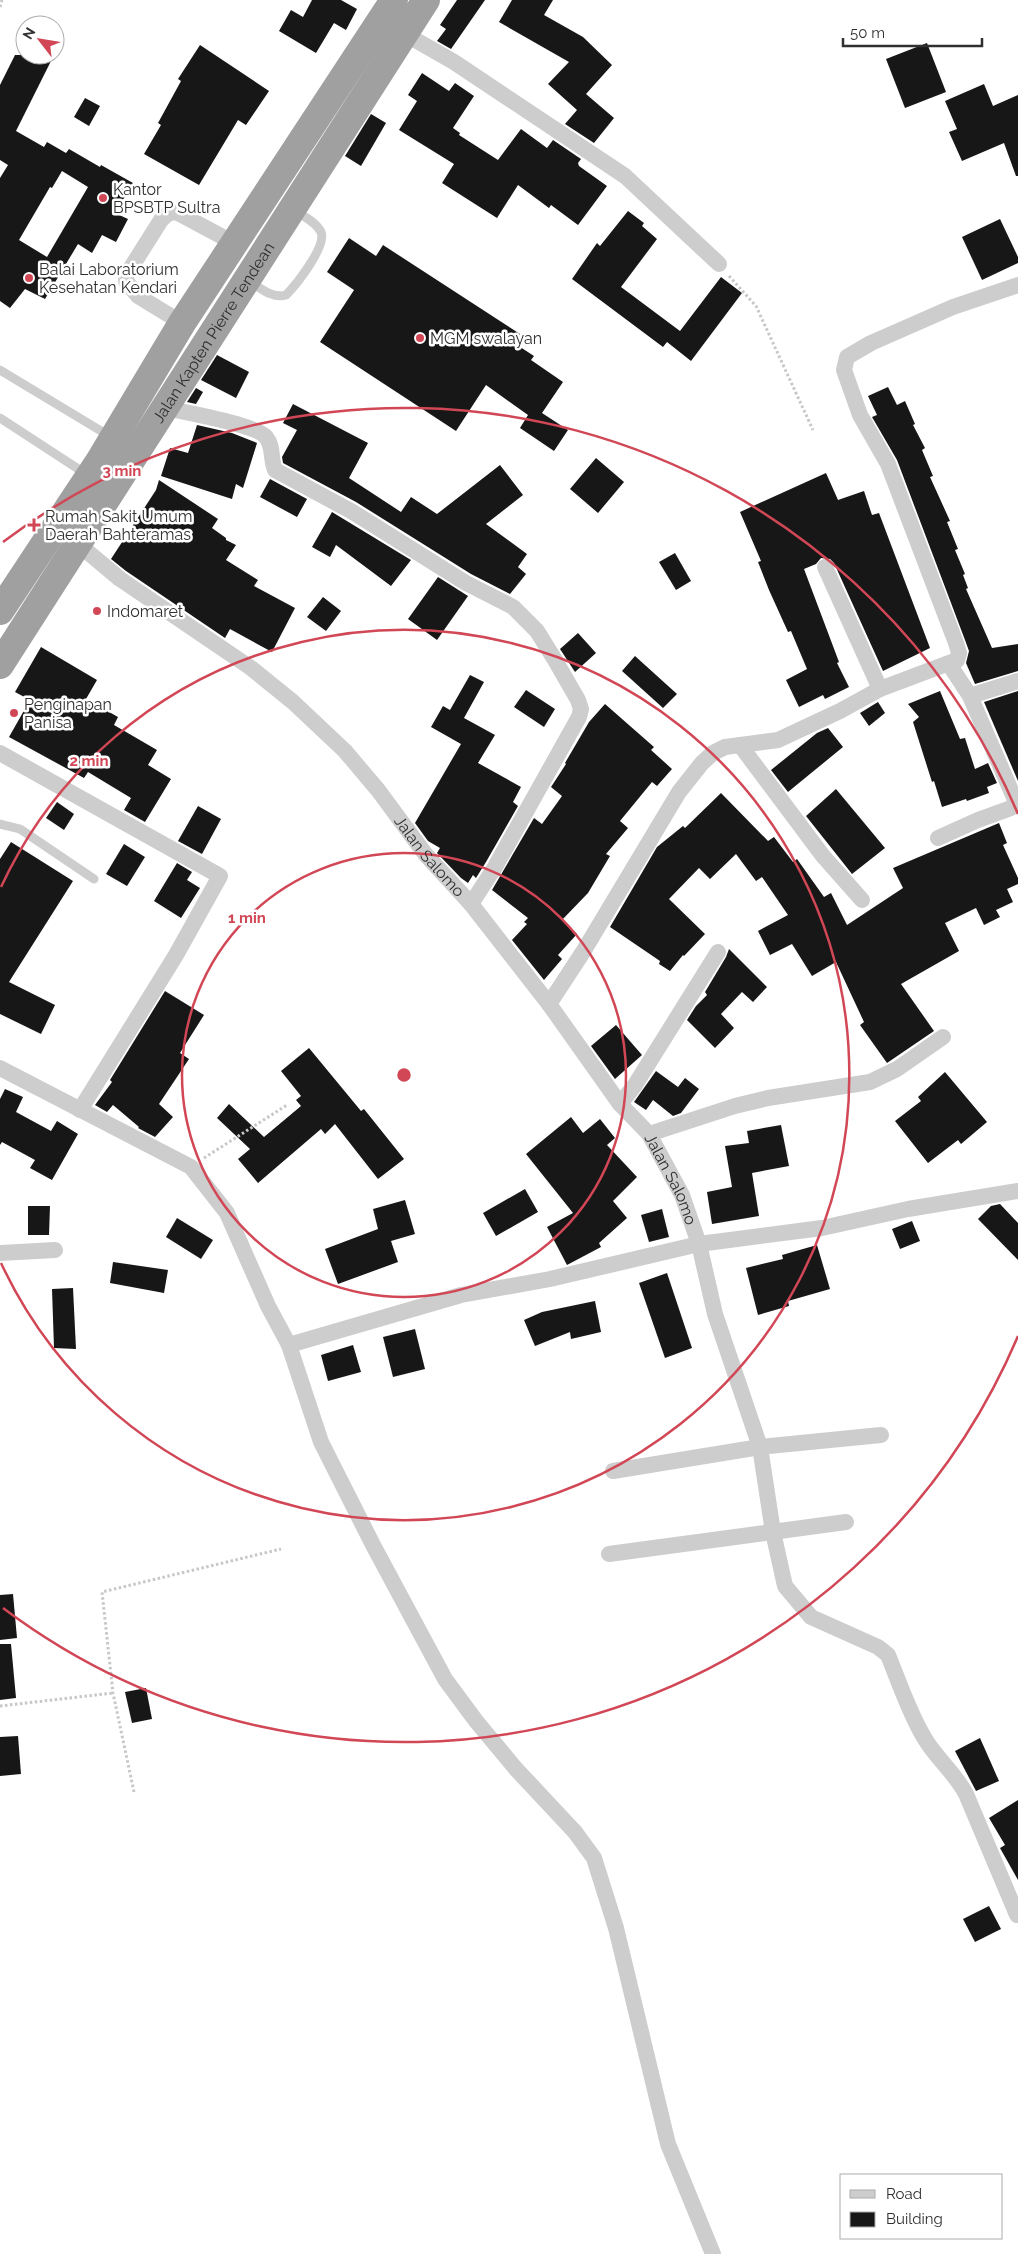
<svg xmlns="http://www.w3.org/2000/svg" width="1018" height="2254" font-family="Raleway,sans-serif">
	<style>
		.building { fill: #171717; fill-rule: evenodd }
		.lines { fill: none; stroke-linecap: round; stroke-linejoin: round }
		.path { stroke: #c7c7c7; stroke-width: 3; stroke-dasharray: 2.5 2.5; stroke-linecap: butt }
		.service { stroke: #cdcdcd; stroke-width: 9 }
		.minor { stroke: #cdcdcd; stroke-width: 16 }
		.trunk { stroke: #a0a0a0; stroke-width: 28 }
		.ring { fill: none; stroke: #d24756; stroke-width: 2.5 }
		.poi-dot { fill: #d24756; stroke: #fff; stroke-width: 2 }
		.labels { text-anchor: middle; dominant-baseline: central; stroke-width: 5; stroke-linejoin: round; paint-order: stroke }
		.poi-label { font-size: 16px; fill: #303030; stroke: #fff; text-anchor: start }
		.street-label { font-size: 16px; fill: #303030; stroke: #fff }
		.centre { fill: #d24756; stroke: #fff; stroke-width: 2.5 }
		.ring-label { font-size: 15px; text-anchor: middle; font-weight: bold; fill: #d24756; stroke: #fff; stroke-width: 5; stroke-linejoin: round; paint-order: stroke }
	</style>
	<rect width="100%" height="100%" fill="#fff"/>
	<g class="building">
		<polygon points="312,0 341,0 357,9 346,30 334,23 316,53 279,31 291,10 303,17"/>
		<polygon points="457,0 485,0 451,49 437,41 446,29 440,25"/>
		<polygon points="512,0 553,0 544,15 583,37 612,65 586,94 614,118 594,143 565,124 577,110 548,84 569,62 499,22"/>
		<polygon points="927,43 946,92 905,108 886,59"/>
		<polygon points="200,45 269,91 246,125 238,120 199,185 144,154 161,125 158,123 181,81 178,79"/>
		<path d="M15,55H54L16,131L44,147L47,142L66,153L69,149L100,167L101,165L133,183L115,213L128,219L116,242L102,235L92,253L78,244L45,299L25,289L10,308L0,301V178L8,165L0,160V85ZM62,171L88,187L47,257L19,240L50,187L52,188Z"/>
		<polygon points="422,73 449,91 455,83 474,96 453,128 460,133 459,135 498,160 521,129 547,148 553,140 581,159 578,163 579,166 607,186 578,225 551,205 549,208 518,185 497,218 442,183 454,164 399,130 417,101 408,95"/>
		<polygon points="984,84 993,106 1018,95 1018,176 1016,176 1004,143 962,161 949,132 957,129 945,101"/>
		<polygon points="85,98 100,106 89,126 74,117"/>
		<polygon points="371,114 386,123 361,166 345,156"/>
		<polygon points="628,211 644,223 642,226 657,239 621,287 680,331 721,277 742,293 691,361 667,342 663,347 572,279 597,243 600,246"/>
		<polygon points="1000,219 1018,257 1018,263 982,280 962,237"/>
		<polygon points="349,238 376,256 383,245 520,334 514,343 534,356 531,360 563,382 542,413 568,430 554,451 520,428 528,415 486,385 456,431 320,342 354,290 327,272"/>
		<polygon points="217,355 249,372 236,398 201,380"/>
		<polygon points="888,387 897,405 905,401 915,424 913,425 925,448 922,450 933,476 930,477 950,521 947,522 958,549 955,550 965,574 963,575 968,588 966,589 992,648 1018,644 1018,671 975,684 966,663 969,651 965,640 897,460 872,417 877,415 868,396"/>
		<polygon points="196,388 203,392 196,404 187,402"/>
		<polygon points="293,404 368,443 349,478 401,512 411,497 437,514 500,465 523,495 486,524 527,554 518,567 526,574 510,594 471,574 356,502 283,463 282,457 297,430 283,423"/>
		<polygon points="197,425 232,433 257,443 243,488 236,484 232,499 161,476 170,448 188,453"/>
		<polygon points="596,458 624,482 598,513 570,489"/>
		<polygon points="826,473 838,500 864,491 872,515 879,513 930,648 883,671 834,563 830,559 821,558 816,564 804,569 839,662 837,663 849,687 825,699 823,695 799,707 786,680 807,669 791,631 788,632 769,590 758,562 761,561 740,512"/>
		<polygon points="270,479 307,499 297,517 260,497"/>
		<polygon points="159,480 218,519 212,528 226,538 226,540 236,545 226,560 258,580 254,586 295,608 272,652 230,629 225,638 126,571 111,559 156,490"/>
		<polygon points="332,512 411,560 391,586 336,545 330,557 312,547"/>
		<polygon points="675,553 691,581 676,590 659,562"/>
		<polygon points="438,577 468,596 437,640 408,619"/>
		<polygon points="323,597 341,611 326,631 307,617"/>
		<polygon points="578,633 596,653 575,672 560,649"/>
		<polygon points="41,647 97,680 86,699 118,717 114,725 157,750 148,765 171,779 145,822 124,810 131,798 88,772 84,778 9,737 30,700 15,692"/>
		<polygon points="635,656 677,694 663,708 622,671"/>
		<polygon points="470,675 484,682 464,718 495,735 478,763 521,787 513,802 518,806 486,862 476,878 473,875 468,883 461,878 437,853 440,848 428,841 415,823 461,744 431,727 443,706 450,710"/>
		<polygon points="526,690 555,709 544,727 514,707"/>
		<polygon points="940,691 960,739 965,738 975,769 988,763 997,783 987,787 989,793 967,801 966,799 942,807 934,781 932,782 913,722 919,717 908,704"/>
		<polygon points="1018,691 1018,781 984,702"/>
		<polygon points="878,702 885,713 869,726 860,713"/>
		<polygon points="605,704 654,747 651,750 672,769 657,786 652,782 620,821 628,828 606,854 610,856 588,893 562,920 577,934 558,955 562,959 544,980 512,940 527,924 524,922 528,918 492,890 534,818 542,824 562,796 551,787 566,764 565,763 589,722"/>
		<polygon points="828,728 843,747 788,792 771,770 817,733"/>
		<polygon points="836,789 885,848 852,874 806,816"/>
		<polygon points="721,793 768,841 774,837 793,862 797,859 824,897 831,893 847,925 903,888 893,868 999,823 1007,843 1003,845 1018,878 1018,884 1007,889 1013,902 996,910 1000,917 984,925 976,908 945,923 959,951 901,984 934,1031 887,1063 860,1025 864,1022 836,962 812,976 792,944 770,955 758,931 788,915 762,877 756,881 736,854 710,879 699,868 669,899 705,934 684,956 683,955 670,971 659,964 660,961 610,927 657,847 683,826 685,828"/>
		<polygon points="57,802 74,814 64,830 46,818"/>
		<polygon points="198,806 221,819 202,854 178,841"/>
		<polygon points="11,842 73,881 9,982 55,1005 41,1034 0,1014 0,859"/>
		<polygon points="124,844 145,857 127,886 106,874"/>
		<polygon points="177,863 192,872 187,880 200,888 181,918 154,901"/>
		<polygon points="729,949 767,987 753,1002 742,992 721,1014 734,1028 715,1048 687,1020 696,1006 707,995 705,992 726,957"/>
		<polygon points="165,991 204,1015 180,1053 189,1059 159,1104 173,1117 155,1137 138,1128 139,1127 113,1105 107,1112 95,1105 112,1082 110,1080"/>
		<polygon points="616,1025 642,1055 615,1079 591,1046"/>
		<polygon points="309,1048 361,1111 364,1109 404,1159 378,1179 335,1124 325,1134 321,1129 258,1183 238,1159 250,1149 217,1118 229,1104 264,1137 301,1106 296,1100 301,1096 281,1071"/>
		<polygon points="656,1071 678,1087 685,1078 699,1089 681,1113 673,1116 653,1100 646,1110 634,1102"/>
		<polygon points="945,1072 987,1122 961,1144 958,1140 928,1163 895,1121 921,1101 918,1097"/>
		<polygon points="5,1089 23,1097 16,1112 51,1131 57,1121 78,1134 52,1180 30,1168 35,1160 2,1142 0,1145 0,1099"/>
		<polygon points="571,1117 583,1133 600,1119 615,1138 607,1145 637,1177 613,1201 627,1218 599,1243 601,1247 567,1265 547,1227 573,1213 526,1154"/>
		<polygon points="781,1125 789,1166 752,1173 759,1216 712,1224 707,1192 732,1187 725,1146 749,1143 747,1131"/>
		<polygon points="525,1189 538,1212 496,1236 483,1213"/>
		<polygon points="405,1200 415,1234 391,1241 398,1262 338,1284 325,1249 378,1229 373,1209"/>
		<polygon points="1000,1204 1018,1223 1018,1260 978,1219 991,1206"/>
		<polygon points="28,1206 50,1206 49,1235 28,1235"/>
		<polygon points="662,1209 669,1237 649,1242 641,1215"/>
		<polygon points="177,1218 213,1240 201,1259 166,1237"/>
		<polygon points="912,1221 920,1241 900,1249 892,1229"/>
		<polygon points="817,1245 830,1289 788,1301 789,1306 758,1315 746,1268 783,1259 782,1255"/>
		<polygon points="113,1262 168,1270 164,1293 110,1283"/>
		<polygon points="667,1273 692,1348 665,1358 639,1283"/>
		<polygon points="73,1288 76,1349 54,1348 52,1289"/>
		<polygon points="595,1301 601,1332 571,1339 570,1332 535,1346 524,1320 542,1312"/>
		<polygon points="415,1329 425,1369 393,1377 383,1337"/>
		<polygon points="353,1345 361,1372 328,1381 321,1355"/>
		<polygon points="13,1594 17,1638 0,1640 0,1595"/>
		<polygon points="0,1644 11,1644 16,1698 0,1700"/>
		<polygon points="146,1688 152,1719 132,1723 125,1692"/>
		<polygon points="18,1736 21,1774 0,1776 0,1737"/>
		<polygon points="980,1738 999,1781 976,1791 955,1751"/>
		<polygon points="1018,1800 1018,1880 1000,1848 1005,1845 989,1818"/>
		<polygon points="989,1906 1001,1929 975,1942 963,1919"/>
	</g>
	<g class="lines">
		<g class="path">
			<polyline points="0,7 2,0"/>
			<polyline points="729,276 756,306 813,430"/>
			<polyline points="204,1158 287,1105"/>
			<polyline points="0,1706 113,1693"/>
			<polyline points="134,1792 113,1693 102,1592 281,1549"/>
		</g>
		<g class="service">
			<path d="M249,281C261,288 272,299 286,295C296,285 327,246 321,232C316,222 303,216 294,210"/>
			<polyline points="0,370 111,437"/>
			<polyline points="0,418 86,474"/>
			<polyline points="0,824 20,829 94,879"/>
		</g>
		<g class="minor">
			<polyline points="405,34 454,62 625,176 719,264"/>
			<path d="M182,323L138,296L126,281L127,274L161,220C167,214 170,211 178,213L234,243"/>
			<path d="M166,408C183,412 257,425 266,437C274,447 270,458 275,470L351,511L466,583L513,607L537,631L555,660L578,700L581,709L579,717L495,867L471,904"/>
			<path id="s1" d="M77,543L120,579L251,668L293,702L345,751L378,790L426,855L471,904L549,1004L620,1104L649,1134L682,1195L699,1244L715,1314L760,1447L773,1532L785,1586L811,1617L878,1647L888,1655C899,1682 910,1715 925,1739C937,1759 955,1773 966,1794L1017,1915"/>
			<polyline points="825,567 880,689"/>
			<polyline points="970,696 1018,681"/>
			<polyline points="740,745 823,856 862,900"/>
			<polyline points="0,753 220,876 176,955 80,1110"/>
			<polyline points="938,838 978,820 1011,808 1016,802 970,696 949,664"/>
			<polyline points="549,1004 583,952 679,792 702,763 713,753 725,747 778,740 840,711 880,689 957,660 959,653 956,643 888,464 860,415 844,370 847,357 871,343 953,307 1018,285"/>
			<polyline points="0,1068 191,1167 227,1213 268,1306 289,1345 461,1295 550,1279 699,1244 822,1228 908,1209 1018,1191"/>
			<polyline points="620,1104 635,1085 718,952"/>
			<polyline points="649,1134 735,1106 768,1098 870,1082 897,1069 943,1037"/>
			<polyline points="0,1253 55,1250"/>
			<polyline points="289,1345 321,1442 373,1545 445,1679 476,1721 516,1769 575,1832 594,1858 616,1928 668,2144 713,2254"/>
			<polyline points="613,1471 760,1447 881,1435"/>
			<polyline points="609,1554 846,1522"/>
		</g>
		<g class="trunk">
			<polyline points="0,611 100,460 182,323 394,0"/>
			<path id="s2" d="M0,665L426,0"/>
		</g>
	</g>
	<g class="ring">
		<circle cx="404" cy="1075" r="222"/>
		<path d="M1 887A445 445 0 1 1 1 1263"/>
		<path d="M1018 1336A667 667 0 0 1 3 1608M3 542A667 667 0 0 1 1018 814"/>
	</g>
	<g class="poi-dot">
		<circle cx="103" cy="198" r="5"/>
		<circle cx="29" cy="278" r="5"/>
		<circle cx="420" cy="338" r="5"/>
		<path d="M31.5 517.5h5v5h5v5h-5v5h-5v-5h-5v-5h5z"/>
		<circle cx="97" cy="611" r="5"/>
		<circle cx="14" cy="713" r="5"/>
	</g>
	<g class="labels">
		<g class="poi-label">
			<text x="113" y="189">Kantor<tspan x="113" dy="18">BPSBTP Sultra</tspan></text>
			<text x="39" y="269">Balai Laboratorium<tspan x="39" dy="18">Kesehatan Kendari</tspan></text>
			<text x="430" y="338">MGM swalayan</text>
			<text x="45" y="516">Rumah Sakit Umum<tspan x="45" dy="18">Daerah Bahteramas</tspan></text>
			<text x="107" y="611">Indomaret</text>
			<text x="24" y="704">Penginapan<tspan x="24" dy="18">Panisa</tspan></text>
		</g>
		<g class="street-label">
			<text stroke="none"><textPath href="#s2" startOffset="395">Jalan Kapten Pierre Tendean</textPath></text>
			<text stroke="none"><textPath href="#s1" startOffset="475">Jalan Salomo</textPath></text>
			<text stroke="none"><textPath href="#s1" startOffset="880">Jalan Salomo</textPath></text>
		</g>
	</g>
	<circle cx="404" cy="1075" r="8" class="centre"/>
	<g class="ring-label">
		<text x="122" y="476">3 min</text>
		<text x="89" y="766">2 min</text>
		<text x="247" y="923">1 min</text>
	</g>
	<rect x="840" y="2174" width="162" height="65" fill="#ffffff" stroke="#acacac"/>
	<rect x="850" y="2190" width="25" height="8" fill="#cdcdcd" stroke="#acacac"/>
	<text x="886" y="2199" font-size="15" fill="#303030">Road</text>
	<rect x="850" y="2212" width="25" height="15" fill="#171717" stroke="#acacac"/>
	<text x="886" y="2224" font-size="15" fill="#303030">Building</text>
	<g transform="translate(40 40) rotate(301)"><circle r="24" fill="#ffffff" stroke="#acacac"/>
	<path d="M0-4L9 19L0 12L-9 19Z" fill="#d24756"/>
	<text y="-8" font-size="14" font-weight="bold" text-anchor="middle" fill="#303030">N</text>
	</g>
	<path d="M843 38v8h139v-8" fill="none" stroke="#303030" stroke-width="2.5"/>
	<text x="850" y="38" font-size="15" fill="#303030" stroke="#ffffff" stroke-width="4" paint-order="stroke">50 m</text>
</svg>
